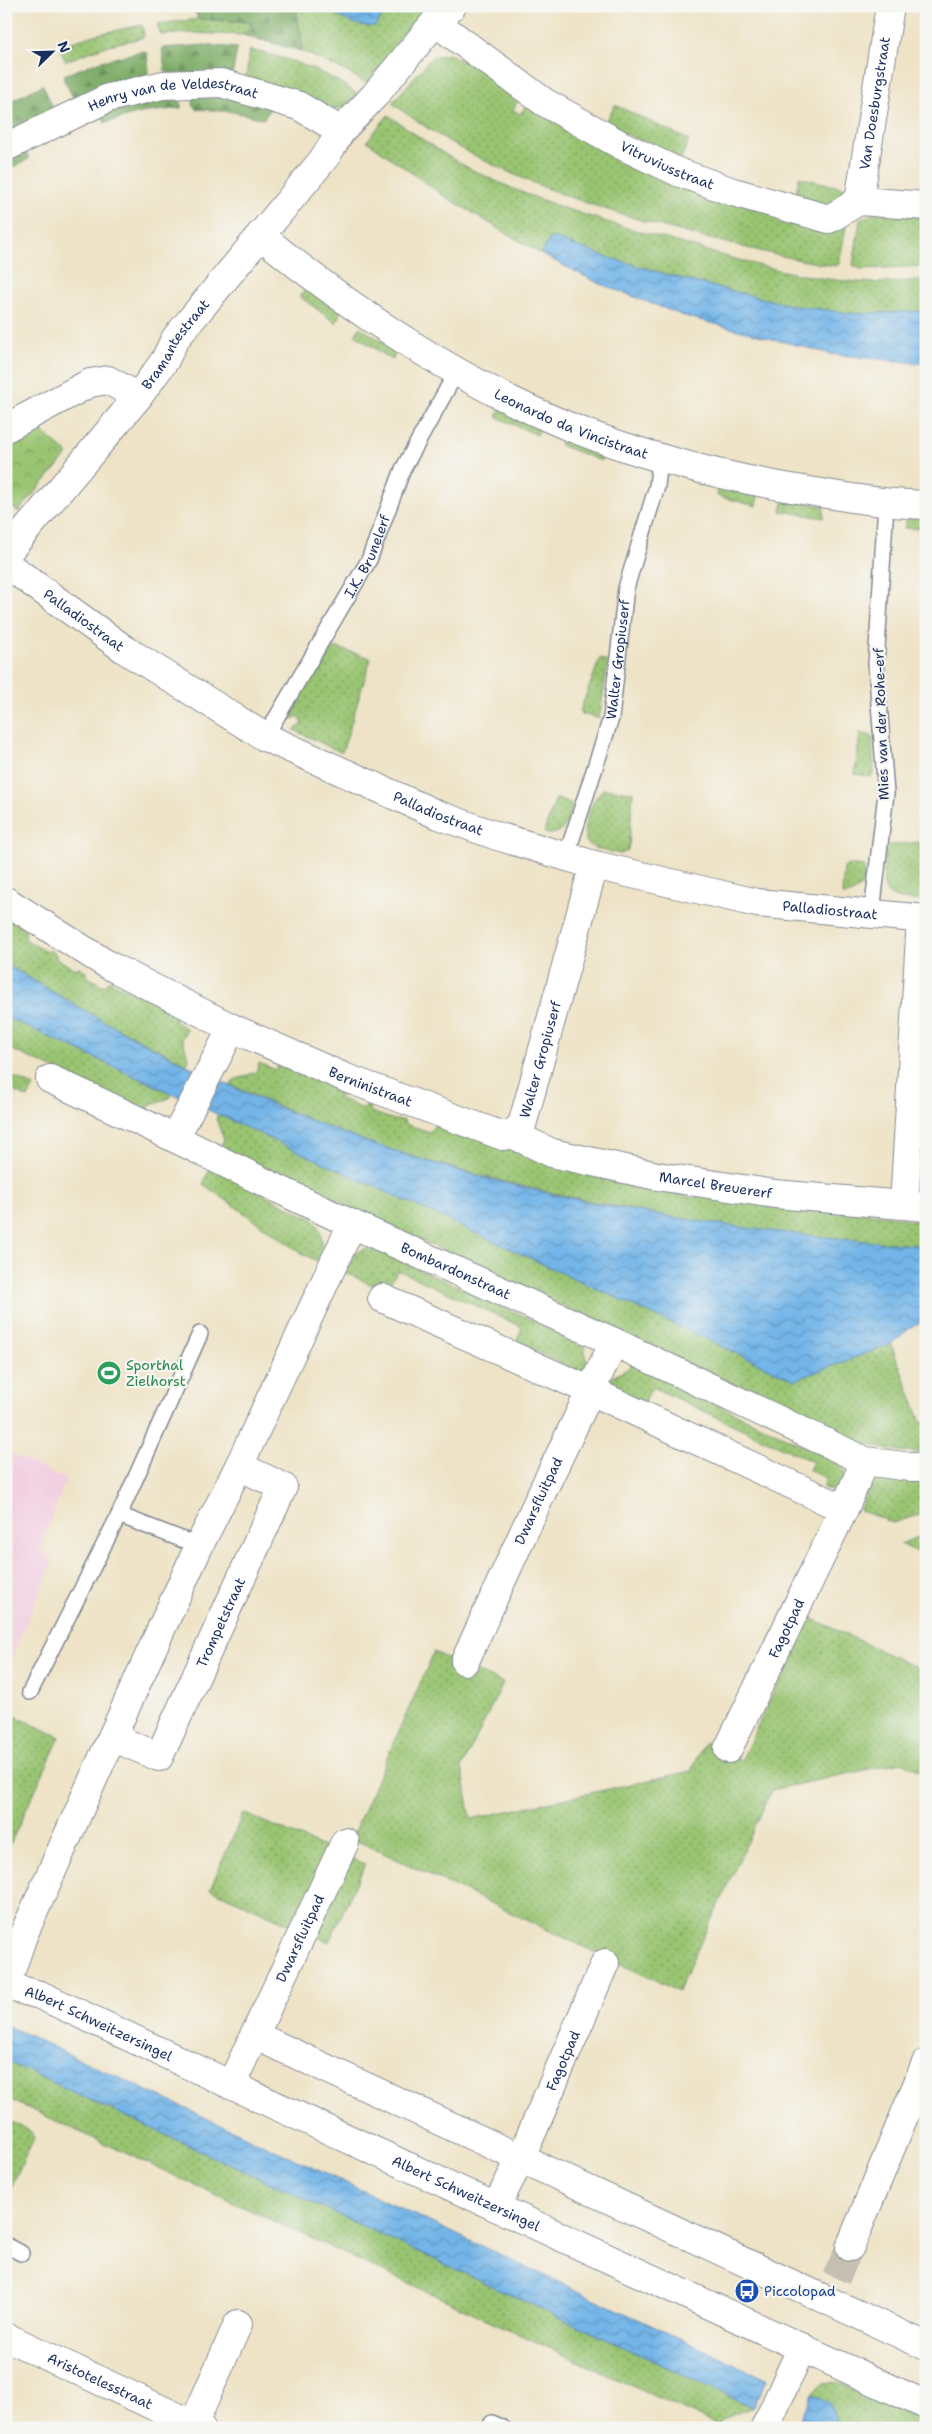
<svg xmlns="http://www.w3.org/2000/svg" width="932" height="2434" font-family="'Shantell Sans',sans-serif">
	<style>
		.built { fill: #f2cfe1 }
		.grass { fill: url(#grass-dots); stroke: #5a7a68 }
		.forest { fill: url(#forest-firs); stroke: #4a6c60 }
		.park { fill: url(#park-crowns); stroke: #5a7a68 }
		.water { fill: url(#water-waves); stroke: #4772a3 }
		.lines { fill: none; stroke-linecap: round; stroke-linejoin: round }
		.minor-tunnel { stroke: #c4bfb1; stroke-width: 28; stroke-dasharray: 28 14; stroke-linecap: butt }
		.service-casing { stroke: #848992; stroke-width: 18 }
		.minor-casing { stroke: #848992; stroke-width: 30 }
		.tertiary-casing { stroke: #848992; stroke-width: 30 }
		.service { stroke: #fff; stroke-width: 15 }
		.minor { stroke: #fff; stroke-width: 28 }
		.tertiary { stroke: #fff; stroke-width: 28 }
		.labels { text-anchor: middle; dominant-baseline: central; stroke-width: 4.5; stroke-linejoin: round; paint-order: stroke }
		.street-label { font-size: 14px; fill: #1b2f5e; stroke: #f6f6f2 }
		.leisure-label { font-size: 14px; fill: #27864d; stroke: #f6f6f2; text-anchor: start }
		.transit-label { font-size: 14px; fill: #164399; stroke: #f6f6f2; text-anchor: start }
	</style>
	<defs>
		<pattern id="grass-dots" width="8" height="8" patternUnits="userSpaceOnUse" patternTransform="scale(1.25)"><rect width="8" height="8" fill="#99c471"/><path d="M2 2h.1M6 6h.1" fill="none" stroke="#7ca060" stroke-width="1.8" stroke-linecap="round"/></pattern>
		<pattern id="forest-firs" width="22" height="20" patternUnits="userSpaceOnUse" patternTransform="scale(1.25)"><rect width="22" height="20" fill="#7aaa63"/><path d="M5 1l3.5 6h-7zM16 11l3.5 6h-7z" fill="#638b55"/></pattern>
		<pattern id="park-crowns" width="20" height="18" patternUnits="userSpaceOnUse" patternTransform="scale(1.25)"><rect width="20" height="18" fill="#99c471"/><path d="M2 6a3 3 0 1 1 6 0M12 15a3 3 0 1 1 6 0" fill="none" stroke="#7ca060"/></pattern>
		<pattern id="water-waves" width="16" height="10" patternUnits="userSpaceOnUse" patternTransform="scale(1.25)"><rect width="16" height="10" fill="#73b5e8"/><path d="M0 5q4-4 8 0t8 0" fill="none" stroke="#5e94bf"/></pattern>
	</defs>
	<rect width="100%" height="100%" fill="#f6f6f2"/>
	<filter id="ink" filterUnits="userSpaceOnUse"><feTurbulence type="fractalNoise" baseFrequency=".02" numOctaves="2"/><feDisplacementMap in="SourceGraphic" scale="10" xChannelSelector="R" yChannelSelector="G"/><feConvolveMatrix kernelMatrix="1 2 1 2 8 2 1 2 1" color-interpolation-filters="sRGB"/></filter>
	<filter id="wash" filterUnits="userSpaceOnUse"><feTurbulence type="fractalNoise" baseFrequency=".0096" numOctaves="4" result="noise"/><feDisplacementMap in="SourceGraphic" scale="20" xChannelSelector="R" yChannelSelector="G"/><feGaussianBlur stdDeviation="1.12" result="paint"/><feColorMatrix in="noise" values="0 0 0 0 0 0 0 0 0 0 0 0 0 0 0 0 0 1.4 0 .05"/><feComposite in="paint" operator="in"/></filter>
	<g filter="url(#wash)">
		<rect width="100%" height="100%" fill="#eee3c6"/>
		<polygon class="built" points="6,1451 66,1480 39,1550 54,1559 6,1670"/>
		<g class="grass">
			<path d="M296,6H326L330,11L375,25L391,6H433L366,83L343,70L301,51C304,38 296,21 296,6Z"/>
			<polygon points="198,19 251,22 251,28 247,33 240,35 191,33 161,35 157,24"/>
			<polygon points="142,25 144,36 142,38 109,45 65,61 59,46 98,34"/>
			<path d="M250,50C287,58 328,71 358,95L342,108H330L293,91L246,76Z"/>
			<path d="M450,54L461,61L465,56L520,98L513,109L520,114L528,103L750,207L840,229L846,227L839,264L836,266C792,260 749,248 706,238C594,209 484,174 392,103L432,57Z"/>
			<polygon points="615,105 689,140 681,159 604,124"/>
			<path d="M388,115C414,133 439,152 467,167C530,200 601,221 670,240C752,264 839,293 926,279V311L855,314L790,305L686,280L603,256L551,237L541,254L441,194L367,141Z"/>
			<polygon points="799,177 848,189 844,196 829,207 795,198"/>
			<polygon points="874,213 925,217 926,266 861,269 853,265 860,220"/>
			<polygon points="307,288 341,311 336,323 299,296"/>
			<polygon points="360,327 397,351 392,360 355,335"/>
			<polygon points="501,407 541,425 537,435 497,417"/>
			<polygon points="562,437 604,452 601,461 560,445"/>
			<polygon points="719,485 758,496 756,506 717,496"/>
			<polygon points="784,500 824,506 824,518 781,511"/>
			<polygon points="908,516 926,517 926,529 904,528"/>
			<polygon points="334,647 371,658 343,750 340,752 294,730 303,724 299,716 290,720 292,710 322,654"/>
			<polygon points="600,658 608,662 600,714 598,718 581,714 580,711"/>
			<polygon points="860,733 872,736 874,773 871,777 855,774"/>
			<path d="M604,789L633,792L629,846L627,851L621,854C612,852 594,851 587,843C578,832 593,795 604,789Z"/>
			<path d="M556,798L573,805C568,820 566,834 548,834L544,832Z"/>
			<path d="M920,842L925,898C921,902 916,900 910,900C885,898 882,891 884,867C885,858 884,851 891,845Z"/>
			<path d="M847,865L864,867C865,882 860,894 843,895L842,894L844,868Z"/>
			<polygon points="6,917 26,930 25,939 46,952 49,950 56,954 56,958 75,969 79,967 86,972 86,976 104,986 109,981 176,1013 174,1021 187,1029 182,1038 189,1059 187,1064 105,1022 6,964"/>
			<polygon points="6,1017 173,1094 170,1098 148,1105 151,1113 6,1047"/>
			<path d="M259,1063L276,1070L279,1063L339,1089V1098L361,1108L369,1106L371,1112L395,1120H404L405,1124L430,1132L435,1125L602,1173V1179L626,1185L635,1183L638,1187L661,1192L663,1189L672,1194L696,1198L699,1192L904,1218L905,1220L926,1221V1246C867,1241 808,1238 749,1229C624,1211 502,1185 382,1147C330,1130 281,1107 231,1085L234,1080L256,1072Z"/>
			<polygon points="6,1074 34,1086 28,1098 6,1088"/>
			<path d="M218,1114L795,1380L891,1344L921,1422H926V1453C898,1453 873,1447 847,1437L226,1150L220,1146L224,1140L216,1119Z"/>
			<path d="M210,1168L313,1219C324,1233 324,1245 317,1261L298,1251L203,1184Z"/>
			<path d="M371,1248L583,1342L588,1366L583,1373L516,1343L522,1327L398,1270L385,1291L340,1270C348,1257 355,1250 371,1248Z"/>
			<polygon points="631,1364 840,1463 845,1473 839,1491 823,1488 826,1478 809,1470 813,1462 652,1387 644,1403 609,1386 612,1377 629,1368"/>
			<polygon points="884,1477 926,1478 926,1513 893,1523 859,1510 871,1484"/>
			<polygon points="926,1534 926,1556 900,1544"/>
			<polygon points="809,1617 926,1672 926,1774 902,1762 772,1790 678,1991 349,1837 353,1834 434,1652 503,1683 462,1767 471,1819 691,1771 705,1742 741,1761"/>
			<polygon points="6,1712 60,1737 6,1853"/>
			<polygon points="243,1813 365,1864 329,1942 210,1889"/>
			<polygon points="6,2063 13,2064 753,2407 722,2419 719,2426 6,2098"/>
			<polygon points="12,2122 32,2132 34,2138 6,2198 6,2135"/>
			<polygon points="839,2382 926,2423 926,2428 840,2428 829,2403 812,2393 823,2384"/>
		</g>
		<g class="forest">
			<path d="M193,6H296C296,21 304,38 301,51L243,35L251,28V22L198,19Z"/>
			<polygon points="206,45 237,48 233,72 230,74 167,73 165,71 162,48"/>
			<polygon points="143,51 147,53 149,70 147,75 74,99 63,78 64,75 98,62"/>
			<polygon points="43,85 52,106 51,111 6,135 6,103"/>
			<polygon points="193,94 212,95 271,107 264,119 234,112 196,109 193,106"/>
			<polygon points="180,95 181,108 141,113 105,123 101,114"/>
			<polygon points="25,150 29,159 6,171 6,159"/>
		</g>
		<polygon class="park" points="34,425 68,454 18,512 6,502 6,445"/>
		<g class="water">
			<path d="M326,6H391L375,26C359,28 336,18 326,6Z"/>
			<polygon points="551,237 603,256 686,280 790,305 855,314 926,311 926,364 831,354 684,316 598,283 541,254"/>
			<path d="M6,964C123,1036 248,1101 379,1146C555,1206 741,1232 926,1246V1320L910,1328L891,1344L795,1380L6,1017Z"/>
			<polygon points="6,2025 767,2379 753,2407 13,2064 6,2063"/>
			<polygon points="812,2393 829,2403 840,2428 797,2428"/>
		</g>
	</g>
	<g filter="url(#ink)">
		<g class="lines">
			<polyline class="minor-tunnel" points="836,2278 850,2247"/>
			<defs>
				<g id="service">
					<path id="s1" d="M265,737L369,560L403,469L457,371"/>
					<path id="s2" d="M566,857L611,718L626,588L657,486L660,459"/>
					<polyline points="872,913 886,793 876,664 886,504"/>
					<polyline points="119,1515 200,1334"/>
					<polyline points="30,1692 119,1515 199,1546"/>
					<polyline points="6,2245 21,2253"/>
					<polyline points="489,2428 492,2423 503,2428"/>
				</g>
				<g id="minor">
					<path id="s3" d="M435,22L544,102L621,145L678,172L733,192L829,219L859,201L926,206"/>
					<path id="s4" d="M6,147L108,98L163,85L221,83L299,106L341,131"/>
					<path id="s5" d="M859,201L890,6"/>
					<path id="s6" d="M260,235C352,311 460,382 570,427C645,457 723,477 803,490C844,497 884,504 926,505"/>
					<polyline points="6,428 90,383 108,380 138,397"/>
					<path id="s7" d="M6,554L138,397L165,360L175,339L326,156L341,131L374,96L435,22L452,6"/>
					<path id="s8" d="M6,564L124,649L265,737L436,814L497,836L594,865L757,903L926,919"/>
					<path id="s9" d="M6,901L108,965L232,1028L346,1078L503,1136L512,1134L522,1125L594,865"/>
					<path d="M50,1079C152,1125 250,1177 352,1224"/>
					<path id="s10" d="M512,1134L552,1153L657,1176L775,1194L926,1207"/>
					<polyline points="175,1138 232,1028"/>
					<polyline points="904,1205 921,919"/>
					<polyline points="382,1298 591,1391 844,1509 865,1461"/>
					<path id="s11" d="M465,1661L543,1490L614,1342"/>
					<path id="s12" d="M112,1737L159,1757L283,1487L239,1466"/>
					<path id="s13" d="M728,1749L844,1509"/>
					<polyline points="254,2035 926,2346"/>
					<path id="s14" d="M231,2085L345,1842"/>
					<path id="s15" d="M496,2207L521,2158L605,1963"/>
					<polyline points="850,2247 926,2063"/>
					<path id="s16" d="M6,2337L201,2428"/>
					<polyline points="192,2428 238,2324"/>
					<polyline points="765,2428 802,2347"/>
				</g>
				<g id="tertiary">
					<path id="s17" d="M6,1986L22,1938L112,1737L199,1546L239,1466L352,1224L614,1342L865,1461L910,1467H926"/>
					<path id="s18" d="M6,1986L40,1995L231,2085L926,2405"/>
				</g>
			</defs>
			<use href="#service" class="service-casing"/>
			<use href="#minor" class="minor-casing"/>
			<use href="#tertiary" class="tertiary-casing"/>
			<use href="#service" class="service"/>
			<use href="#minor" class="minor"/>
			<use href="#tertiary" class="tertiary"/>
		</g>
	</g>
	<defs>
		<symbol id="stadium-disc" viewBox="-11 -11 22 22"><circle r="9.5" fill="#2e9e5b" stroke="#f6f6f2"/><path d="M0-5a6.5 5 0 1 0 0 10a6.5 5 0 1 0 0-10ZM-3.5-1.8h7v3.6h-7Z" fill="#fff"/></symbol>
		<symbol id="bus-disc" viewBox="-11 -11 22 22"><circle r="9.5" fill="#1a4fb4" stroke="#f6f6f2"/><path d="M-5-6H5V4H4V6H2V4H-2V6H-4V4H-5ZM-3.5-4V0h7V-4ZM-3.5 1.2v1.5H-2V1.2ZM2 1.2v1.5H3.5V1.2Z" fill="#fff"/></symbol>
	</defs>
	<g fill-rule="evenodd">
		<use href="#stadium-disc" x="95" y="1359" width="28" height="28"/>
		<use href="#bus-disc" x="733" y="2277" width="28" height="28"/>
	</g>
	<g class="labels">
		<g class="street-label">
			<text stroke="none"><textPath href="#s4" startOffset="179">Henry van de Veldestraat</textPath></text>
			<text stroke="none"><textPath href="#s5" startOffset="99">Van Doesburgstraat</textPath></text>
			<text stroke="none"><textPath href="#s3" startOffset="274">Vitruviusstraat</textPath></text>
			<text stroke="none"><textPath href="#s7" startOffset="270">Bramantestraat</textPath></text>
			<text stroke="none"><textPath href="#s6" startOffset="366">Leonardo da Vincistraat</textPath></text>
			<text stroke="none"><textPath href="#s1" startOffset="208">I.K. Brunelerf</textPath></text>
			<text stroke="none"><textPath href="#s8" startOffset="96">Palladiostraat</textPath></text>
			<text stroke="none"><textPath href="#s2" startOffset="205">Walter Gropiuserf</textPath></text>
			<text transform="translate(881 724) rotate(-92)">Mies van der Rohe-erf</text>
			<text stroke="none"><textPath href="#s8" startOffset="501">Palladiostraat</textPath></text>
			<text stroke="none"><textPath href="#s8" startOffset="906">Palladiostraat</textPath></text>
			<text stroke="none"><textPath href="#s9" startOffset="642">Walter Gropiuserf</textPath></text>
			<text stroke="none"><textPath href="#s9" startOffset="410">Berninistraat</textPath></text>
			<text stroke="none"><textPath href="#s10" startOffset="211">Marcel Breuererf</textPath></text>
			<text stroke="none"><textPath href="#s17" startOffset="951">Bombardonstraat</textPath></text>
			<text stroke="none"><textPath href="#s11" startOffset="176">Dwarsfluitpad</textPath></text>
			<text stroke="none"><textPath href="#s12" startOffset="199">Trompetstraat</textPath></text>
			<text stroke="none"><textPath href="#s13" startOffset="134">Fagotpad</textPath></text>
			<text stroke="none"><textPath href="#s14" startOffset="162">Dwarsfluitpad</textPath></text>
			<text stroke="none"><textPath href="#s18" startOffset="100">Albert Schweitzersingel</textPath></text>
			<text stroke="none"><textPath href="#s15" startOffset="161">Fagotpad</textPath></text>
			<text stroke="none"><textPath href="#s18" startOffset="505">Albert Schweitzersingel</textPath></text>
			<text stroke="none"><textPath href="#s16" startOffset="104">Aristotelesstraat</textPath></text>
		</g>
		<g class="leisure-label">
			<text x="126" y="1365">Sporthal<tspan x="126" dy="16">Zielhorst</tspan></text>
		</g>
		<g class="transit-label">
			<text x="764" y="2291">Piccolopad</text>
		</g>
	</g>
	<rect width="932" height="2434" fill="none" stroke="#f6f6f2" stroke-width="25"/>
	<g transform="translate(52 52) rotate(67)" stroke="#f6f6f2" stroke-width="4" paint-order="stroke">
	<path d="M0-4L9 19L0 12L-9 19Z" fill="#1b2f5e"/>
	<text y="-8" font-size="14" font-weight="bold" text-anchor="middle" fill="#1b2f5e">N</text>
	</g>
</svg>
